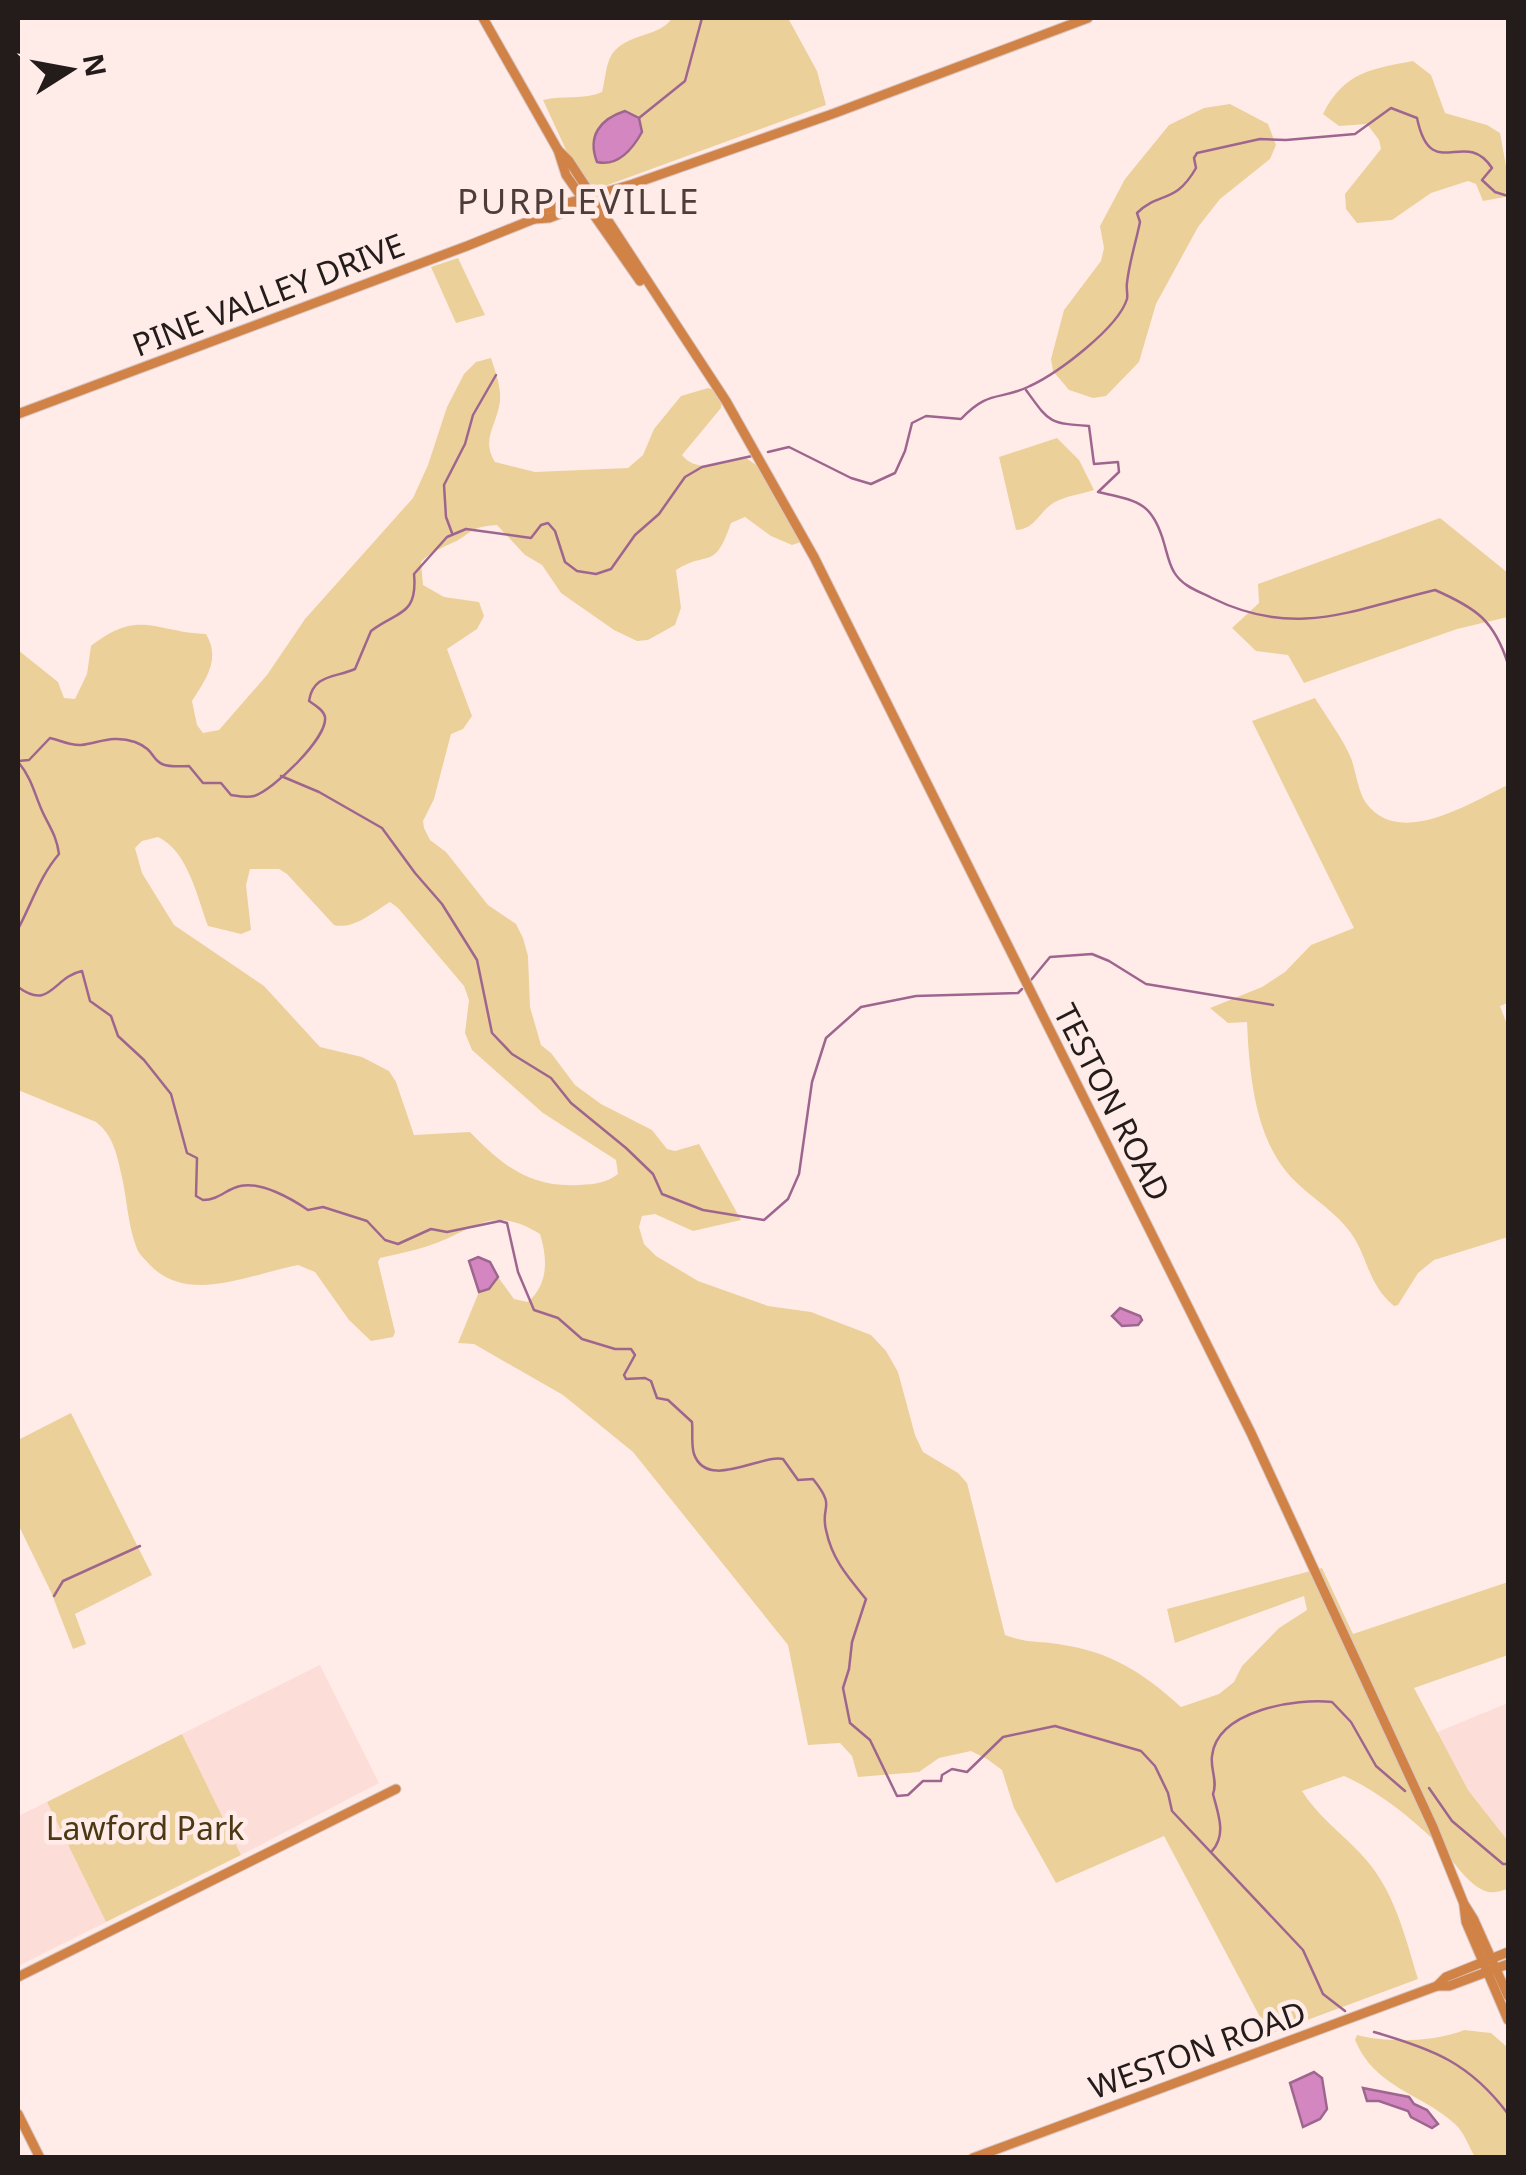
<svg xmlns="http://www.w3.org/2000/svg" width="1526" height="2175" font-family="'Noto Sans',sans-serif">
	<style>
		.built { fill: #fdddd8 }
		.green { fill: #ecd09a; fill-rule: evenodd }
		.water { fill: #d386c0; stroke: #9e668e; stroke-width: 2.5 }
		.lines { fill: none; stroke-linecap: round; stroke-linejoin: round }
		.stream { stroke: #9e668e; stroke-width: 2.5 }
		.secondary-casing { stroke: #d8c7c4; stroke-width: 11 }
		.secondary { stroke: #d18347; stroke-width: 9 }
		.labels { text-anchor: middle; dominant-baseline: central; stroke-width: 9; stroke-linejoin: round; paint-order: stroke }
		.street-label { font-size: 32px; fill: #241c1a; stroke: #ffece9 }
		.park-label { font-size: 32px; fill: #4c3913; stroke: #ffece9 }
		.neighbourhood-label { font-size: 35px; letter-spacing: 2.5px; fill: #4e3c39; stroke: #ffece9 }
	</style>
	<rect width="100%" height="100%" fill="#ffece9"/>
	<g class="built">
		<polygon points="320,1665 379,1783 241,1855 182,1734"/>
		<polygon points="1508,1703 1508,1841 1468,1790 1435,1733"/>
		<polygon points="47,1802 106,1922 18,1966 18,1816"/>
	</g>
	<g class="green">
		<path d="M672,18H788L817,71L826,105L586,193L543,100C563,95 584,100 602,92C605,81 606,63 612,54C628,32 659,38 672,18ZM602,122L635,144L620,157Z"/>
		<path d="M1413,61L1431,75L1445,113L1487,125L1500,133L1508,177L1505,197L1483,201L1476,184L1468,181L1431,193L1392,220L1357,223L1346,209L1345,194L1381,149L1379,140L1367,124L1339,126L1323,114C1344,72 1371,69 1413,61Z"/>
		<polygon points="1230,104 1268,124 1276,145 1270,159 1220,199 1198,227 1156,304 1139,362 1106,396 1093,398 1069,390 1053,371 1051,359 1064,310 1101,261 1104,248 1100,226 1125,179 1169,125 1204,108"/>
		<polygon points="458,258 485,315 456,323 431,267"/>
		<path d="M491,358C496,374 503,391 499,407C494,429 482,441 495,462L535,472L628,468L643,455L654,429L681,396L708,388L718,391L722,398L721,408L682,455C698,475 724,462 746,458L759,467L804,541L792,545L771,536L745,517L731,523C714,572 710,549 676,570L681,608L675,625L648,640L637,641L614,630L561,593L542,565L525,555L497,525C466,527 472,535 450,544C437,550 431,552 421,562L423,585L444,597L479,602L484,616L477,629L447,649L472,716L463,729L451,734L434,799L423,821L424,828L430,840L446,852L488,905L516,924L523,938L528,956L530,1007L541,1045L551,1053L575,1085L601,1104L652,1130L667,1149L675,1151L699,1144L741,1220L693,1231L655,1214L642,1216L639,1227L644,1244L656,1256L698,1281L768,1306L811,1312L871,1335L886,1351L898,1372L915,1435L923,1452L958,1473L967,1483L1005,1635C1026,1643 1037,1641 1058,1644C1112,1652 1142,1672 1181,1707L1219,1694L1234,1682L1242,1666L1279,1628L1307,1610L1304,1596L1175,1643L1167,1609L1322,1568L1353,1634L1508,1582V1655L1414,1688L1468,1790L1508,1841V1889C1500,1891 1493,1894 1485,1891C1466,1883 1454,1861 1440,1846C1413,1819 1378,1791 1344,1776L1302,1791C1317,1815 1340,1832 1360,1853C1394,1888 1404,1933 1418,1979L1269,2034L1164,1836L1056,1883L1014,1808L1002,1770L987,1759L971,1751L939,1758L919,1772L858,1777L852,1756L840,1743L808,1745L788,1645L633,1452L563,1395L474,1344L458,1343L479,1292L489,1289L498,1277L514,1299L528,1302C548,1284 548,1260 540,1234C489,1203 475,1231 428,1246C413,1251 396,1254 380,1258L378,1262L395,1332L393,1337L371,1341L349,1320L315,1272L298,1265C251,1274 188,1305 150,1265C145,1259 138,1254 136,1246C128,1225 127,1200 122,1177C117,1156 114,1136 96,1122L18,1090V650L58,682L64,698L75,699L87,674L91,646C139,608 155,632 206,634C221,659 206,679 192,701L197,725L203,733L219,730L267,675L305,619L413,498L428,465L447,407L464,374L476,362ZM158,837C188,851 197,897 208,926L241,934L251,930L246,885L250,869H279L287,874L334,925C354,930 373,912 390,902L398,908L464,986L469,1000L465,1033L472,1050L543,1113L616,1160L618,1174C606,1183 595,1184 580,1185C530,1188 503,1166 470,1132L414,1135L396,1082L389,1071L362,1057L320,1047L264,986L174,925L142,873L135,848L142,841Z"/>
		<path d="M1057,438L1079,460L1094,490C1082,494 1066,496 1055,502C1039,511 1036,529 1016,530L999,457Z"/>
		<polygon points="1440,518 1508,573 1508,617 1457,629 1304,683 1288,655 1256,651 1232,628 1259,603 1258,584"/>
		<path d="M1315,698C1327,718 1342,737 1351,758C1356,772 1358,791 1366,803C1400,849 1471,802 1508,785V1003L1500,1006L1508,1027V1237L1434,1260L1418,1273L1398,1305L1394,1306C1366,1283 1368,1253 1347,1228C1329,1206 1302,1192 1285,1170C1254,1131 1249,1069 1247,1022L1228,1023L1210,1008L1262,987L1285,972L1311,945L1354,928L1252,721Z"/>
		<polygon points="71,1413 152,1575 75,1614 86,1644 73,1649 51,1592 18,1524 18,1440"/>
		<polygon points="182,1734 241,1855 106,1922 47,1802"/>
		<path d="M1464,2030L1491,2033L1506,2046L1508,2157H1475C1469,2147 1464,2132 1455,2124C1421,2093 1375,2088 1355,2040L1357,2035C1388,2043 1435,2042 1464,2030Z"/>
	</g>
	<g class="water">
		<path d="M625,111L639,118L642,132C632,150 618,167 597,162C587,136 600,119 625,111Z"/>
		<polygon points="478,1257 490,1262 498,1277 489,1289 479,1292 469,1261"/>
		<polygon points="1120,1308 1140,1316 1142,1320 1138,1325 1122,1326 1112,1316"/>
		<polygon points="1314,2072 1322,2078 1327,2109 1320,2119 1303,2127 1290,2083"/>
		<polygon points="1363,2088 1409,2097 1414,2104 1427,2110 1438,2124 1432,2128 1411,2117 1408,2111 1379,2101 1367,2101"/>
	</g>
	<g class="lines">
		<g class="stream">
			<polyline points="639,118 685,81 702,18"/>
			<path d="M1026,390C1050,423 1048,423 1089,426L1094,464L1118,462L1119,472L1098,492C1137,501 1152,501 1164,543C1167,553 1169,564 1174,572C1182,586 1198,591 1212,598C1295,639 1352,610 1435,590C1476,608 1494,620 1508,664"/>
			<path d="M768,452L789,447L851,478L871,484L895,473L905,451L912,423L926,416L961,419C989,389 1000,401 1030,386C1058,373 1118,328 1127,299C1128,294 1126,288 1127,283C1129,263 1136,242 1140,222L1137,213C1159,191 1175,205 1196,168L1194,158L1197,153L1260,139L1286,140L1355,134L1391,108L1417,118C1431,185 1465,126 1492,168L1482,180L1495,192L1508,196"/>
			<polyline points="452,533 446,517 444,485 465,444 473,415 496,375"/>
			<path d="M18,761L29,760L50,738C59,740 71,746 81,745C101,742 114,735 135,742C164,753 143,769 189,766L203,783H221L231,795C238,796 247,798 254,796C272,791 328,738 325,717C324,710 315,705 309,701C313,674 335,678 355,669L371,631C397,611 418,616 414,574L447,537L466,529L531,538L541,525L548,523L555,531L565,562L577,571L596,574L611,569L635,535L659,514L685,477L702,467L752,456"/>
			<polyline points="281,776 319,792 382,828 415,873 442,904 477,960 492,1033 512,1054 551,1078 571,1103 626,1148 653,1174 662,1194 703,1210 764,1220 788,1199 799,1174 812,1082 826,1038 861,1007 916,996 1018,993 1022,989"/>
			<path d="M18,929C32,903 40,876 59,854C57,838 51,829 44,815C35,797 33,780 19,763"/>
			<polyline points="1031,980 1050,957 1092,954 1109,961 1146,984 1273,1005"/>
			<path d="M18,987C51,1011 53,977 82,971L90,1001L111,1016L118,1036L144,1060L171,1094L187,1153L197,1158L196,1196L203,1200C219,1200 226,1189 240,1186C261,1181 292,1199 308,1210L323,1207L367,1221L385,1240L398,1244L431,1229L447,1232L500,1221L507,1223L518,1272L534,1310L558,1318L582,1339L615,1349H631L635,1355L624,1375L626,1379L645,1378L651,1381L657,1398L668,1400L692,1422C693,1432 691,1445 694,1454C707,1491 761,1454 783,1459L798,1480L813,1479C837,1509 820,1504 826,1530C832,1559 847,1576 866,1599L852,1642L849,1669L843,1688L850,1723L870,1740L897,1796L908,1795L923,1781H941L942,1775L952,1769L967,1772L1003,1737L1055,1726L1141,1751L1155,1766L1168,1793L1172,1811L1303,1950L1323,1994L1345,2011"/>
			<polyline points="54,1596 63,1581 140,1546"/>
			<polyline points="1429,1788 1452,1821 1503,1864 1508,1864"/>
			<path d="M1212,1851C1227,1834 1218,1814 1213,1794C1218,1781 1210,1769 1212,1756C1217,1710 1297,1698 1332,1702L1351,1722L1376,1766L1405,1791"/>
			<path d="M1374,2032C1433,2049 1470,2063 1508,2114"/>
		</g>
		<defs>
			<g id="secondary">
				<polyline points="483,18 558,150 566,175 640,281"/>
				<polyline points="558,150 569,161 726,401 814,557 1251,1433 1433,1827 1464,1904 1474,1920 1508,1996"/>
				<polyline points="534,219 549,218 626,189"/>
				<polyline points="18,414 467,246 534,219 544,210 633,184 835,113 1088,18"/>
				<polyline points="1464,1906 1466,1922 1508,2020"/>
				<polyline points="18,1977 396,1789"/>
				<polyline points="1437,1986 1446,1977 1508,1952"/>
				<polyline points="18,2114 40,2158"/>
				<polyline points="973,2158 1437,1986 1449,1986 1508,1964"/>
			</g>
		</defs>
		<use href="#secondary" class="secondary-casing"/>
		<use href="#secondary" class="secondary"/>
	</g>
	<g class="labels">
		<g class="street-label">
			<text transform="translate(268 294) rotate(-21)">PINE VALLEY DRIVE</text>
			<text transform="translate(1113 1102) rotate(63)">TESTON ROAD</text>
			<text transform="translate(1197 2049) rotate(-20)">WESTON ROAD</text>
		</g>
		<g class="park-label">
			<text x="145" y="1827">Lawford Park</text>
		</g>
		<g class="neighbourhood-label">
			<text x="579" y="200">PURPLEVILLE</text>
		</g>
	</g>
	<rect width="1526" height="2175" fill="none" stroke="#241c1a" stroke-width="40"/>
	<g transform="translate(70 70) rotate(79)" stroke="#ffece9" stroke-width="8" paint-order="stroke">
	<path d="M0-8L18 38L0 25L-18 38Z" fill="#241c1a"/>
	<text y="-15" font-size="28" font-weight="bold" text-anchor="middle" fill="#241c1a">N</text>
	</g>
</svg>
